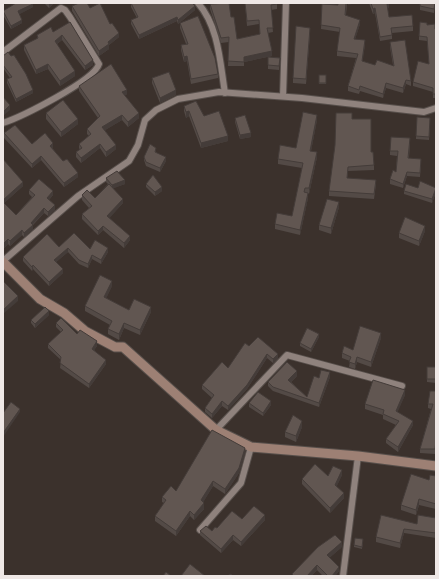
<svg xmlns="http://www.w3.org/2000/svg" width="439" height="579" font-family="Commissioner,sans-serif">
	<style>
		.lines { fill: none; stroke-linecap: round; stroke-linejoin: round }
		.street-casing { stroke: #574f4b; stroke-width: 8 }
		.secondary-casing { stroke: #574f4b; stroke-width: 11 }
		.street { stroke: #8f827d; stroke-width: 6 }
		.secondary { stroke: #9d8074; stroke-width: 9 }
		.wall { fill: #534a46 }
		.shaded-wall { fill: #443c39 }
		.building { fill: #615651; stroke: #443c39 }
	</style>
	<rect width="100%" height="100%" fill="#3b312c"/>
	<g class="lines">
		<defs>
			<g id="street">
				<path d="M198,3C219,27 220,63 225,93"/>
				<path d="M3,52L61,8L65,10L70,17L99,64C94,81 21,117 3,123"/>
				<polyline points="283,96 286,3"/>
				<polyline points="3,261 78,196 129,161 138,145 145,120 156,110 178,99 219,92 302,98 424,112 436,108"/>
				<polyline points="216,430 287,355 402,386"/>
				<polyline points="200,530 241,483 251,447"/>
				<polyline points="343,576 358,456"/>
			</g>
			<polyline id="secondary" points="3,262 40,299 64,313 85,331 115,347 123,347 216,430 251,447 358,456 436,466"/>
		</defs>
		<use href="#street" class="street-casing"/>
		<use href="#secondary" class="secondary-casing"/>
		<use href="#street" class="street"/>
		<use href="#secondary" class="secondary"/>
	</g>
	<g class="wall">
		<polygon points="44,3 54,3 49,8"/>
		<polygon points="131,3 195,10 178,24 177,21 139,39 131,24 131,20 137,18 131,7"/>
		<polygon points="245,3 277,3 277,9 271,10 273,32 268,33 272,56 244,62 244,66 228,66 229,42 221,43 210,9 210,4 231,17 237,39 260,35 259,24 247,26"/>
		<polygon points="347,3 346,15 360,24 355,39 365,45 362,61 375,65 393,65 390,47 390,42 411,81 411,86 406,84 403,93 386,88 383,98 360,91 359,94 348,91 348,86 356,58 337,56 337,51 340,32 321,29 322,4 338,5"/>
		<polygon points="369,3 389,3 389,8 387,8 389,17 413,26 413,31 392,33 392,39 380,41 375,13 373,14"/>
		<polygon points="435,3 434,13 420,10 420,6"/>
		<polygon points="72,6 90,8 110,24 119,37 109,45 109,49 99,56 72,11"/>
		<polygon points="33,7 19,14 22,23 11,29 3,15 3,11"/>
		<polygon points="70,22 93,65 85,70 62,40 57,44 75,76 60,86 48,69 36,74 24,50 24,45 37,39 37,35 53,32"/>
		<polygon points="180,23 218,74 218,78 191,84 187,61 184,62 181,50 181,45 186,44 180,28"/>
		<polygon points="427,25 436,29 436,98 433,98 433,92 413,86 413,82 429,63 427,41 419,40 419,36"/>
		<polygon points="310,33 306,84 293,83 293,78"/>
		<polygon points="3,56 33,93 16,102 7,83 7,79 10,78 3,68"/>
		<polygon points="268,57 280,58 279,70 268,69"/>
		<rect x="319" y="75" width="7" height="9"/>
		<polygon points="152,78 176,95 160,103 152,83"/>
		<polygon points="79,86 127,94 124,96 139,118 128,127 122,120 105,130 116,149 106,157 100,148 81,163 76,157 76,152 80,150 79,148 79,144 89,136 87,134 87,129 98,118 79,91"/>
		<polygon points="184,106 228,141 201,148 189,116 186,118 184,111"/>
		<polygon points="46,113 78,124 61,137 46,119"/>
		<polygon points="235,118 251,137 240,139 235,122"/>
		<polygon points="352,119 371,152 374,165 374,170 348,171 347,178 376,184 374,199 329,196 329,191"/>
		<polygon points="317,120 311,151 317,157 309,194 308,193 308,198 300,235 275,229 275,224 292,216 302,168 278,164 278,159 296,148"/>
		<polygon points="430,122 429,140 416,139 416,136"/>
		<polygon points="4,133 32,144 53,147 52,148 63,161 78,177 64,187 41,160 32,168 4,138"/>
		<polygon points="410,143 409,158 421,163 420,177 407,176 403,188 390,184 390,179 396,172 397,156 390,155 390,151"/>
		<polygon points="156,151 156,152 166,161 160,172 146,166 144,160 144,157"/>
		<polygon points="3,159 23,186 4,203 16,215 32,197 29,194 29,190 53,195 49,200 55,210 48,216 44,213 33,225 33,229 24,237 22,235 10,246 8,244 3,249"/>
		<polygon points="106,178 125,184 113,188 123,203 109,218 130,240 124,248 103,230 98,235 82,219 82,214 89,208 82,200 82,195 95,198 108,184 106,182"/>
		<polygon points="146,184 162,191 155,196 146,187"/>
		<polygon points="418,188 436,188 436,192 432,203 404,194 404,191"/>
		<polygon points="339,207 331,234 319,230 319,225"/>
		<polygon points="425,231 419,246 399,238 399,233"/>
		<polygon points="59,247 90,249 108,252 101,264 92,259 88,268 79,264 68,252 56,262 63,273 49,286 33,269 32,271 23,261 23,257"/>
		<polygon points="112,286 106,298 129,310 151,312 140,335 124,328 119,340 108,334 108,329 110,325 85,311 85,306"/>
		<polygon points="49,315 35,328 31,323 31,320"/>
		<polygon points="56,323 97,346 94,350 106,364 89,388 60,368 61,360 48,348 48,344 61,332 56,327"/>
		<polygon points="319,337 311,352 300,346 300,343"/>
		<polygon points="381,338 371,367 357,362 355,369 349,367 350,361 342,358 342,353 353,350"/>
		<polygon points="249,346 278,358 273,363 267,358 247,389 228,410 222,406 212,418 205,412 205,408 212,398 202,389 202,385 228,368"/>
		<polygon points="427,367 436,367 436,383 427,382"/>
		<polygon points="297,376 291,382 307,397 319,378 330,377 319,407 273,391 268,386 268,382"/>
		<polygon points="436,391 436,446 435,454 420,453 420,449 431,409 428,408 428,404"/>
		<polygon points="405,395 397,412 413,425 398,452 386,443 386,439 396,425 383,419 383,415 365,409 365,404"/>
		<polygon points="249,403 271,405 263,416 249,407"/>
		<polygon points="302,427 296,442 285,437 285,432"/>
		<polygon points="245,453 239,473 225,494 213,486 203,502 204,509 194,520 190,516 176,536 155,521 155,516 164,503 162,502 162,497 176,491"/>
		<polygon points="342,475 336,487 344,498 330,513 302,484 302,479 328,476"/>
		<polygon points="436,476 436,509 419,505 416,515 401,510 401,505 429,480"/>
		<polygon points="436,518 436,538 404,533 400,548 376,542 376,537"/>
		<polygon points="242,519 265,520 241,546 233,540 221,553 200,535 200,531 212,531 217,528"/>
		<polygon points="363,541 362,549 354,547 354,545"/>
		<polygon points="342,547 329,558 339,571 335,576 323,576 317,570 311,576 292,576 292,574"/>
	</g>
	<g class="shaded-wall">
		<polygon points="49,3 54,3 49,8"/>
		<polygon points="348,3 356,3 348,5"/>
		<polygon points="389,3 389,8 387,9 387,4"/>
		<polygon points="33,4 33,7 18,15 18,11"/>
		<polygon points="195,6 195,10 178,24 178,20"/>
		<polygon points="375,8 375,13 373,14 373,9"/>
		<polygon points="177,17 177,21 139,39 139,35"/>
		<polygon points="22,20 22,23 11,29 11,26"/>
		<polygon points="360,20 360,24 354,43 354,39"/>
		<polygon points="310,28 310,33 306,84 306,79"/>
		<polygon points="119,33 119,37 109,45 109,49 99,56 99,51 108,42"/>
		<polygon points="62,35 62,40 55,45 55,41"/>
		<polygon points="365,40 365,45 362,66 362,61"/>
		<polygon points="272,51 272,56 244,62 244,57"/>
		<polygon points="187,56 187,61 184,62 184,57"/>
		<polygon points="93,60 93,65 85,70 85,66"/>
		<polygon points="48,64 48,69 36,74 36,70"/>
		<polygon points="75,71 75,76 60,86 60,81"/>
		<polygon points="406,80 406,84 403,93 403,88"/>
		<polygon points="386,83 386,88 383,98 383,94"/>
		<polygon points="33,90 33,93 16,102 16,99"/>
		<polygon points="127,90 127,94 122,97 122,92"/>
		<polygon points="176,90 176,95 160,103 160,98"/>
		<polygon points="10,105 10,110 3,116 3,112"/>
		<polygon points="189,111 189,116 186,118 186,112"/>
		<polygon points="139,113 139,118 128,127 128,122"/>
		<polygon points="122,115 122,120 102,132 102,127"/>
		<polygon points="317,115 317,120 310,156 310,151"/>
		<polygon points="78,119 78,124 61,137 61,132"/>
		<polygon points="251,133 251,137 240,139 240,135"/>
		<polygon points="228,136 228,141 201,148 201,143"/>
		<polygon points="53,143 53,147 50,150 50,146"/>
		<polygon points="100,144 100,148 81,163 81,158"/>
		<polygon points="116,145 116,149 106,157 106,152"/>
		<polygon points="317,152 317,157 309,194 309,188"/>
		<polygon points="41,156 41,160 32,168 32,164"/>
		<polygon points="166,157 166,161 160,172 160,168"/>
		<polygon points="407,172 407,176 403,188 403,184"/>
		<polygon points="78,173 78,177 64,187 64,183"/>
		<polygon points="125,180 125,184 112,189 112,185"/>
		<polygon points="23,182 23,186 3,204 3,200"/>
		<polygon points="162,187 162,191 155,196 155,192"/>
		<polygon points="436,189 436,192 432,203 432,199"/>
		<polygon points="53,191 53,195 47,202 47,198"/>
		<polygon points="308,193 308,198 300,235 300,230"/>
		<polygon points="123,199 123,203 107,221 107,216"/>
		<polygon points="339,202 339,207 331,234 331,228"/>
		<polygon points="55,205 55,210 48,216 48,212"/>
		<polygon points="44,208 44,213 32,225 33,225 33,229 24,237 24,233 31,223"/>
		<polygon points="103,226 103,230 98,235 98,231"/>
		<polygon points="425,226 425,231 419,246 419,241"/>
		<polygon points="22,230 22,235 10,246 10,241"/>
		<polygon points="130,236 130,240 124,248 124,243"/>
		<polygon points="8,239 8,244 3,249 3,244"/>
		<polygon points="68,248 68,252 54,264 54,260"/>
		<polygon points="108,248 108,252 101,264 101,260"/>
		<polygon points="92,255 92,259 88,268 88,264"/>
		<polygon points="33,265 33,269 32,271 32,267"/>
		<polygon points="63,269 63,273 49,286 49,282"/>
		<polygon points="112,281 112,286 104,303 104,297"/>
		<polygon points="18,296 18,301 3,314 3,310"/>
		<polygon points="151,307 151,312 140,335 140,330"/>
		<polygon points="49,311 49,315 35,328 35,324"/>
		<polygon points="124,323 124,328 119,340 119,334"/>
		<polygon points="381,333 381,338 371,367 371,362"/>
		<polygon points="319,334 319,337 311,352 311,349"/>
		<polygon points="97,341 97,346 92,353 92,349"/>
		<polygon points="267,354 267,358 247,389 228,410 228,406"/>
		<polygon points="278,354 278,358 273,363 273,359"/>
		<polygon points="357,357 357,362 355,369 355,364"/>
		<polygon points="106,360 106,364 89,388 89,384"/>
		<polygon points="297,371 297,376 288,385 288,380"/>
		<polygon points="330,372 330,377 319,407 319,403"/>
		<polygon points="405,390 405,395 396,416 396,411"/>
		<polygon points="222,401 222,406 212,418 212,414"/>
		<polygon points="271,401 271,405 263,416 263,413"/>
		<polygon points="20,409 20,412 3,437 3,433"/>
		<polygon points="302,421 302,427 296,442 296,436"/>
		<polygon points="413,421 413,425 398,452 398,447"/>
		<polygon points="245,448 245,453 239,473 225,494 225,489"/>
		<polygon points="342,470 342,475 335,490 335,485"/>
		<polygon points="213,481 213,486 201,506 201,500"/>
		<polygon points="344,493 344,498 330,513 330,508"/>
		<polygon points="419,499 419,505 416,515 416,510"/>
		<polygon points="204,503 204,509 194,520 194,515"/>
		<polygon points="190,511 190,516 176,536 176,531"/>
		<polygon points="265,515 265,520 241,546 241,542"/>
		<polygon points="404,529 404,533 400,548 400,543"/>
		<polygon points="233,535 233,540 221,553 221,549"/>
		<polygon points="342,542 342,547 327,560 327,555"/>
		<polygon points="317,565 317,570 311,576 307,576"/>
		<polygon points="339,567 339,571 335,576 332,576"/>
	</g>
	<g class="building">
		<polygon points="16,3 33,3 33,4 18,11 22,20 11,26 3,11"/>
		<polygon points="79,3 87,3 90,8 100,3 110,24 112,23 119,33 108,42 109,44 99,51 72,6"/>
		<polygon points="131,3 192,3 195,6 178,20 177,17 139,35 131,20 138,17"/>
		<polygon points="229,3 231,17 234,17 237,39 260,34 259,20 247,21 245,3 277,3 277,4 271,5 273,28 267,28 272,51 244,57 244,62 228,61 229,37 221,38 210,4"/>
		<polygon points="338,3 346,3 345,15 360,20 354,39 365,40 362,61 375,65 377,60 394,66 390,42 405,40 411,81 406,80 403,88 386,83 383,94 360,86 359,90 348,86 358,54 337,51 340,28 321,25 322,4 338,5"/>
		<polygon points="371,3 389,3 387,4 389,17 412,15 413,26 391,28 392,35 380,37 375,8 373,9"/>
		<polygon points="420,3 435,3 434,9 420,6"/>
		<polygon points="198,16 215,58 218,74 191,79 187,56 184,57 181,45 188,44 180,23"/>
		<polygon points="70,22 93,60 85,66 62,35 55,41 75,71 60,81 48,64 36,70 24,45 38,38 37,35 51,27 53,32"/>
		<polygon points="420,22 427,23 427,25 435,24 435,29 436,29 436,94 433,94 433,88 413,82 418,61 429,64 427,37 419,36"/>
		<polygon points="296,26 310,28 306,79 293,78"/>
		<polygon points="8,52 11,56 14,55 26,74 33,90 16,99 7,79 12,77 3,65 3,56"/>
		<polygon points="268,57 280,58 279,66 268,65"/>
		<polygon points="111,64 127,90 122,92 139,113 128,122 122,115 102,127 116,145 106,152 100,144 81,158 76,152 82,148 79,144 91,134 87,129 100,116 79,86"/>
		<polygon points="169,72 176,90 160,98 152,78"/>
		<rect x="319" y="75" width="7" height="8"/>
		<polygon points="3,97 10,105 3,112"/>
		<polygon points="63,100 78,119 61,132 46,113"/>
		<polygon points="196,101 204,116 219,111 228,136 201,143 189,111 186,112 184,106"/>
		<polygon points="303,112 317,115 310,151 317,152 309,188 305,188 304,192 308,193 300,230 275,224 277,213 292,216 303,163 278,159 280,145 296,148"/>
		<polygon points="336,113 352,113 352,119 371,119 371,152 373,152 374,165 348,167 347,178 376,180 374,194 329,191 335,145"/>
		<polygon points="245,115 251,133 240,135 235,118"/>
		<polygon points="417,117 430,118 429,137 416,136"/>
		<polygon points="15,125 32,144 45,133 53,143 50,146 63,161 67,159 78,173 64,183 41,156 32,164 4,133"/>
		<polygon points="391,137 410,138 408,158 421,159 420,173 407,172 403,184 390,179 393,170 396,172 398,151 390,151"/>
		<polygon points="150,144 156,148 155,152 166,157 160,168 146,162 144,157"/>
		<polygon points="3,159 23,182 3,200"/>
		<polygon points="117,171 125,180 112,185 106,178"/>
		<polygon points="153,175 162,187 155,192 146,184"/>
		<polygon points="39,179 53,191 47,198 55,205 48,212 44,208 31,223 33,225 24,233 22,230 10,241 8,239 3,244 3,202 16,215 35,195 29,190"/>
		<polygon points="420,181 436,188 432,199 404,191 406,184 418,188"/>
		<polygon points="109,184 123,199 107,216 130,236 124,243 103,226 98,231 82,214 92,206 82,195 87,190 95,198"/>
		<polygon points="327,199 339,202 331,228 319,225"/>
		<polygon points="405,217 425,226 419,241 399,233"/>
		<polygon points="74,233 90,249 95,240 108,248 101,260 92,255 88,264 79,260 68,248 54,260 63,269 49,282 33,265 32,267 23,257 47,234 59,247"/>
		<polygon points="100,275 112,281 104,297 129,310 134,299 151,307 140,330 124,323 119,334 108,329 112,321 85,306"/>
		<polygon points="3,281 18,296 3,310"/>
		<polygon points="45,307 49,311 35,324 31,320"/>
		<polygon points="61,318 77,334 80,330 97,341 92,349 106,360 89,384 60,363 61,357 48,344 63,330 56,323"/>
		<polygon points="360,326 381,333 371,362 357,357 355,364 349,362 351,357 342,353 344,346 353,350"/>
		<polygon points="307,328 319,334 311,349 300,343"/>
		<polygon points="258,337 278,354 273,359 267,354 247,385 228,406 222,401 212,414 205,408 214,395 202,385 222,362 228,368 245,343 249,346"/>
		<polygon points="287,362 297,371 288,380 307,397 314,376 319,378 321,370 330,372 319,403 273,387 268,382"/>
		<rect x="427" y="367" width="9" height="12"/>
		<polygon points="373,380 405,390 396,411 413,421 398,447 386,439 399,421 383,414 384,410 365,404"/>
		<polygon points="430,391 436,391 436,441 435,449 420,449 433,404 428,404"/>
		<polygon points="258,392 271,401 263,413 249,403"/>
		<polygon points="11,402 20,409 3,433 3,413"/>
		<polygon points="293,415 302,421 296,436 285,432"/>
		<polygon points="212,430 245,448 239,468 225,489 213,481 201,500 204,503 194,515 190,511 176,531 155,516 166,500 162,497 171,486 176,491"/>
		<polygon points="315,464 328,476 333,466 342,470 335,485 344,493 330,508 302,479"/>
		<polygon points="411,474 429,480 430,475 436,476 436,504 419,499 416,510 401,505"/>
		<polygon points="254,506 265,515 241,542 233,535 221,549 200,531 206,526 212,531 215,527 217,528 232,511 242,519"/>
		<polygon points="381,515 417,524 418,515 436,518 436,533 404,529 400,543 376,537"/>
		<polygon points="335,535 342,542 327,555 339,567 332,576 328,576 317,565 307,576 294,576 292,574 318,547"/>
		<polygon points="355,538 363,539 362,547 354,545"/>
		<polygon points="190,564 205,576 181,576"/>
		<polygon points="166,572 171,576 163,576"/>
		<polygon points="231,574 232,576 227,576"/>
	</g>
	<rect width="439" height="579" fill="none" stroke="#efe8e6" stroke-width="8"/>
</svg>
